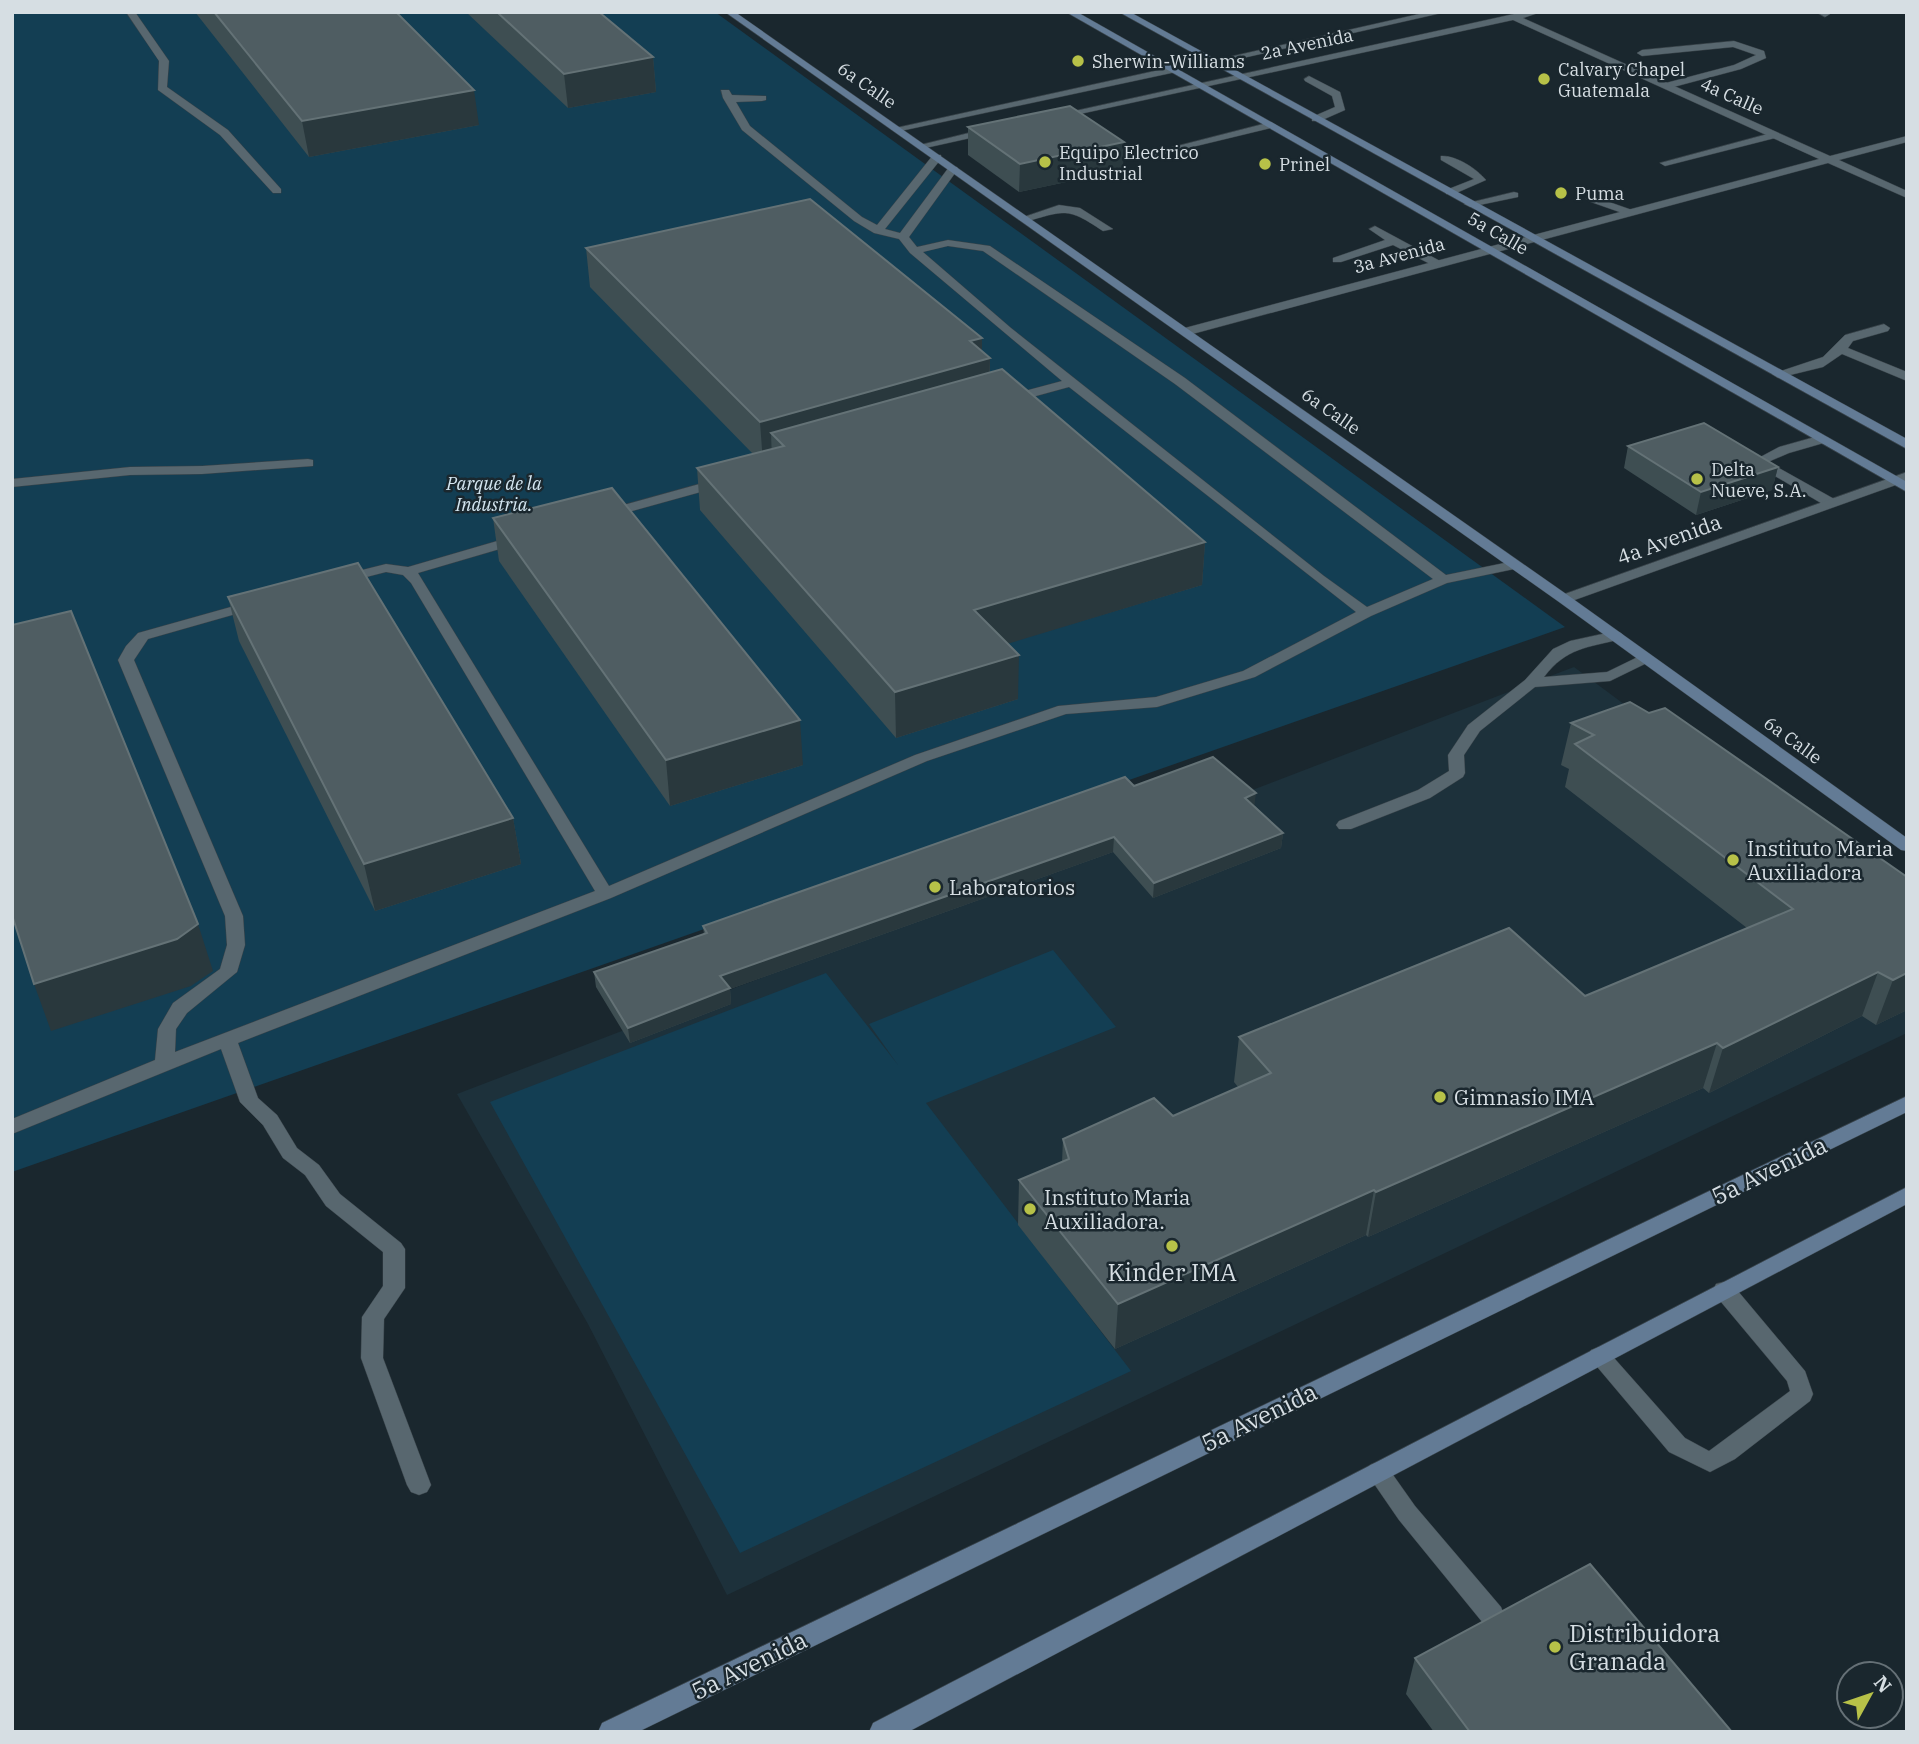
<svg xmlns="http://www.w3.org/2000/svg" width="1919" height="1744" font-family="'IBM Plex Serif',serif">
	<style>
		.built { fill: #1d313b }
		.green { fill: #133e53 }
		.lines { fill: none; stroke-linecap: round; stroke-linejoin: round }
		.lane-casing { stroke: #374147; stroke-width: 1 }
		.street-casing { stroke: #374147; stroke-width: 1 }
		.secondary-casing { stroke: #374147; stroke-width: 1 }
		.lane { fill: #58676f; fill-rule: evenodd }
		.street { fill: #58676f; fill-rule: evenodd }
		.secondary { fill: #637b95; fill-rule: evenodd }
		.wall { fill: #3e4e52 }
		.shaded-wall { fill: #29383d }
		.building { fill: #4f5d62; stroke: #647276; stroke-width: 2 }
		.poi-dot { fill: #b7c148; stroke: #1a272e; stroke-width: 2.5 }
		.labels { text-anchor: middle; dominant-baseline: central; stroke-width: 5; stroke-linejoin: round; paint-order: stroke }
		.far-street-label { font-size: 18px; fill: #d6dee3; stroke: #1a272e }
		.far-poi-label { font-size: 18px; fill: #d6dee3; stroke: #1a272e; text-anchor: start }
		.far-park-label { font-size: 18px; font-style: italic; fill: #d5e7f2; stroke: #1a272e }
		.street-label { font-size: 21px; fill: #d6dee3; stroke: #1a272e }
		.poi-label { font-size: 21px; fill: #d6dee3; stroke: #1a272e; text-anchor: start }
		.near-street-label { font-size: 24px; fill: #d6dee3; stroke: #1a272e }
		.near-poi-label { font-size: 24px; fill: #d6dee3; stroke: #1a272e }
	</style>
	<rect width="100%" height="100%" fill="#1a272e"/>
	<polygon class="built" points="1574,667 1907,914 1907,1033 727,1595 588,1324 457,1094"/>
	<g class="green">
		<polygon points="12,12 715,12 1565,627 12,1172"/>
		<polygon points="1053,950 1116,1027 926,1103 1131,1371 740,1553 490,1102 826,973 898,1065 869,1024"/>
	</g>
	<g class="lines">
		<defs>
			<g id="lane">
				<polygon points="1816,12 1828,12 1830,14 1825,17"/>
				<polygon points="1734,41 1764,51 1766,58 1741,69 1666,89 1661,86 1662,84 1734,65 1756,55 1733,47 1642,56 1637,53 1642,50"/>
				<polygon points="1309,76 1340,92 1345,110 1320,121 1312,121 1312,117 1335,107 1332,96 1305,81 1304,79"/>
				<path d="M721,90H729L732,95L766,96V100L762,101L736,102L750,126L862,217L877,225L933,155H941V159L885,229L900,233L949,167H957L958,169L909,237L917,247L948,240L990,246L1185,378L1446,575L1514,561L1521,565L1519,568L1447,583L1371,616L1255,677L1157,707L1066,714L927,761L611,898L238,1043L258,1098L277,1115L297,1148L319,1165L340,1194L401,1243L405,1249V1288L384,1319L383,1358L431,1485L427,1492L419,1495L411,1492L407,1485L361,1358L362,1317L383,1286V1252L326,1206L305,1175L283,1158L263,1125L240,1102L221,1049L12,1134V1119L155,1060L158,1029L173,1003L220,969L227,945L225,916L118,660L126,646L138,633L252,601L259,605L257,608L148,639L134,660L243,916L245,945L237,972L187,1013L176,1029L175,1052L595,891L411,583L403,575L386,572L343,583L336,579L338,576L386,564L408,567L514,536H524V542L418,573L609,886L915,755L1058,706L1156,697L1243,671L1356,612L1069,387L1011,403L1006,402V396L1062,381L910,253L899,239L874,233L854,221L742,130L723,98ZM948,246L983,251L1175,384L1433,579L1367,607L1324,576L1011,328L923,252Z"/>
				<polygon points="1271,122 1276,125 1275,127 1155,156 1150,153"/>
				<polygon points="1775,132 1780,135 1779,137 1665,166 1660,163"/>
				<path d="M1441,156C1456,155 1477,169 1486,180L1454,194H1446V190L1474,179L1441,160Z"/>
				<polygon points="1514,192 1518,193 1518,197 1470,207 1464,204"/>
				<polygon points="1592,196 1632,210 1634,212 1628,215 1588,201 1586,199"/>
				<path d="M1059,205L1080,208L1113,229L1103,231C1066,206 1065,211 1024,222L1018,219Z"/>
				<polygon points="1375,226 1440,261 1442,263 1432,265 1393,245 1341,262 1333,262 1333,258 1385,240 1369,229"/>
				<polygon points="1884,324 1890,328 1888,331 1853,341 1848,348 1907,372 1907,381 1842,354 1823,367 1778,378 1772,374 1823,357 1845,335"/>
				<polygon points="1822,435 1829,439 1827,442 1789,453 1768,462 1836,500 1836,506 1826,506 1751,462 1779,447"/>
				<polygon points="308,459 313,460 313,466 202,474 130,475 12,487 12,479 130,467 202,466"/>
				<polygon points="721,478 726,479 726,485 607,518 600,514 602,511"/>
				<path d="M1616,631L1621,633L1624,636L1621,639C1587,648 1567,647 1544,677L1607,672L1646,653L1654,658L1651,661L1610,681L1535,687L1480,731L1464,755L1465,773L1463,777L1430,798L1351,829H1339L1336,825L1339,821L1418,790L1449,771L1448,755L1468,725L1525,680L1553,649L1570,641Z"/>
				<polygon points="1724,1282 1732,1284 1805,1371 1813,1394 1810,1401 1735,1459 1710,1472 1669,1452 1588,1356 1591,1350 1599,1347 1607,1350 1685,1438 1709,1451 1790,1391 1787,1381 1716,1296 1713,1290 1716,1284"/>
				<polygon points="1378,1462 1386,1465 1415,1506 1501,1607 1504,1615 1501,1623 1492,1626 1483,1623 1399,1520 1366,1472 1370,1465"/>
			</g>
			<g id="street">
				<polygon points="126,12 135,12 169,61 167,87 228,130 281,189 281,193 273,193 220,135 158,90 159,61"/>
				<polygon points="1428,12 1446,12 1212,65 1207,62"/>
				<polygon points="1523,12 1541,12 1523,18 1830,156 1907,136 1907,142 1839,160 1907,191 1907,198 1828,163 1185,336 1179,332 1181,329 1819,159 1513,20 1057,119 1052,116"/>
				<polygon points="1173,67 1176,68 1176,72 896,132 891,129"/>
				<polygon points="989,128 994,131 993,133 921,149 916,146"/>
				<polygon points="1907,472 1907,481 1569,602 1564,603 1557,599 1559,596"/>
			</g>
			<g id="secondary">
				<polygon points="725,12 735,12 1569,596 1907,838 1907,851 1901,850 1559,602"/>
				<polygon points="1066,12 1077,12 1907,482 1907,492"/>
				<polygon points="1119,12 1130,12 1907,439 1907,449"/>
				<polygon points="1907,1096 1907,1112 638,1732 598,1732 602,1723"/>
				<polygon points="1907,1187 1907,1204 908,1732 869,1732 873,1723"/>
			</g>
		</defs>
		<use href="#lane" class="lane-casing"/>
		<use href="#street" class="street-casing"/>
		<use href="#secondary" class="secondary-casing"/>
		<use href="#lane" class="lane"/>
		<use href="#street" class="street"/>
		<use href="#secondary" class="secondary"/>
	</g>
	<g class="wall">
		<polygon points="195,12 396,12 479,125 309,157"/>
		<polygon points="466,12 599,12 653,57 656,92 568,108"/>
		<polygon points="968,127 1123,170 1019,192 968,155"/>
		<polygon points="586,248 982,338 982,352 990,358 990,372 1205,542 1202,585 1008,643 1018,699 896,738 700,510 697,468 753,454 590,287"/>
		<polygon points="1628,446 1778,467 1772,490 1696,515 1624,468"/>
		<polygon points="493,518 803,765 670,806 499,561"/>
		<polygon points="228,597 513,818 521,864 375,911 239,641"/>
		<polygon points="1571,723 1907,877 1907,1010 1876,1025 1862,1016 1709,1093 1703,1088 1368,1237 1366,1235 1115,1349 1018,1225 1019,1180 1062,1162 1063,1139 1173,1116 1238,1087 1234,1082 1239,1037 1585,996 1747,928 1565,787 1569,769 1561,765"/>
		<polygon points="1134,786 1255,806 1283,833 1281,848 1153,898 1113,852 730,989 731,1004 630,1043 596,987 594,972 704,935 703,926"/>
		<polygon points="1415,1658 1732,1732 1434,1732 1406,1694"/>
	</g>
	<g class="shaded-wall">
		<polygon points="653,57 656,92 568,108 564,74"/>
		<polygon points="474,90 479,125 309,157 302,121"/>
		<polygon points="1124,142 1123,170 1019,192 1020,164"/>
		<polygon points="982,338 982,361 990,358 989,399 784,446 771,433 772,461 763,463 760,422 970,341"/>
		<polygon points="1778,467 1772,490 1696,515 1701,492"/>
		<polygon points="1205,542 1202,585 974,654 974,610"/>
		<polygon points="1019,655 1018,699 896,738 895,692"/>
		<polygon points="800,720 803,765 670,806 666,760"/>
		<polygon points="1256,793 1254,809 1245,798"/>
		<polygon points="513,818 521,864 375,911 364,864"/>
		<polygon points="1283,833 1281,848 1153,898 1154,883"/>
		<polygon points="1114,837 1113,852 730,989 731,1004 630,1043 628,1028 720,976"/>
		<polygon points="198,924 213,971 191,986 51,1031 34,984"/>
		<polygon points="1878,972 1862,1016 1709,1093 1723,1048"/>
		<polygon points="1907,973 1907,1010 1876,1025 1893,980"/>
		<polygon points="1717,1043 1703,1088 1368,1237 1376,1192"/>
		<polygon points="1374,1190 1366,1235 1115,1349 1118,1304"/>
	</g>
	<g class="building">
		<polygon points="214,12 396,12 474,90 302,121"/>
		<polygon points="497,12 599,12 653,57 564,74"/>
		<polygon points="1070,106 1124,142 1020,164 968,127"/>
		<polygon points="810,199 982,338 970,341 990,358 760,422 586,248"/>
		<polygon points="1002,369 1205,542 974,610 1019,655 895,692 697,468 784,446 771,433"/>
		<polygon points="1704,423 1778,467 1701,492 1628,446"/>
		<polygon points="612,488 800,720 666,760 493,518"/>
		<polygon points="358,563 513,818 364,864 228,597"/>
		<polygon points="71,611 198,924 177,939 34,984 12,915 12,625"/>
		<polygon points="1630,702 1649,713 1665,708 1907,877 1907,973 1893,980 1878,972 1723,1048 1717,1043 1376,1192 1374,1190 1118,1304 1019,1180 1069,1159 1063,1139 1154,1098 1173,1116 1271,1073 1239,1037 1509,928 1585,996 1793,909 1575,744 1594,735 1571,723"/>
		<polygon points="1213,757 1256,793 1245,798 1283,833 1154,883 1114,837 720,976 730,988 628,1028 594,972 707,933 703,926 1125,777 1134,786"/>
		<polygon points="1590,1564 1732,1732 1470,1732 1415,1658"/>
	</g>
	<g class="poi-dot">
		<circle cx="1078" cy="61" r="7"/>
		<circle cx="1544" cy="79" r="7"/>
		<circle cx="1045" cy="162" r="7"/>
		<circle cx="1265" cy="164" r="7"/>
		<circle cx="1561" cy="193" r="7"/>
		<circle cx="1697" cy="479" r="7"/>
		<circle cx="1733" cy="860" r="7"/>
		<circle cx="935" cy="887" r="7"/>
		<circle cx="1440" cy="1097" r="7"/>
		<circle cx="1030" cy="1209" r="7"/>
		<circle cx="1172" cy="1246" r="7"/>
		<circle cx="1555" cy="1647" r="7"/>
	</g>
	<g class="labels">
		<g class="far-street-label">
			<text transform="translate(1307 44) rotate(-12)">2a Avenida</text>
			<text transform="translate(867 85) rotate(35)">6a Calle</text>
			<text transform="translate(1732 96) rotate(24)">4a Calle</text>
			<text transform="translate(1498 233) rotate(30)">5a Calle</text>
			<text transform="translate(1399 255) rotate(-15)">3a Avenida</text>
			<text transform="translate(1331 411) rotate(35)">6a Calle</text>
			<text transform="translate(1793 740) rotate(36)">6a Calle</text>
		</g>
		<g class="far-poi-label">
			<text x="1092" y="61">Sherwin-Williams</text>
			<text x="1558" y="69">Calvary Chapel<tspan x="1558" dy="21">Guatemala</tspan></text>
			<text x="1059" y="152">Equipo Electrico<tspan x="1059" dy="21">Industrial</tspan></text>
			<text x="1279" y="164">Prinel</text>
			<text x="1575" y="193">Puma</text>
			<text x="1711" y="469">Delta<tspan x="1711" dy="21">Nueve, S.A.</tspan></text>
		</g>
		<g class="far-park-label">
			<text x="494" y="483">Parque de la<tspan x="494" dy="21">Industria.</tspan></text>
		</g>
		<g class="street-label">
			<text transform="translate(1669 539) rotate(-20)">4a Avenida</text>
		</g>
		<g class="poi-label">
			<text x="1747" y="848">Instituto Maria<tspan x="1747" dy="24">Auxiliadora</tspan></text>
			<text x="949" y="887">Laboratorios</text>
			<text x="1454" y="1097">Gimnasio IMA</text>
			<text x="1044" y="1197">Instituto Maria<tspan x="1044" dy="24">Auxiliadora.</tspan></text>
		</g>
		<g class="near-street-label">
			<text transform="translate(1769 1170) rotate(-26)">5a Avenida</text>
			<text transform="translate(1259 1417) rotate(-26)">5a Avenida</text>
			<text transform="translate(749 1665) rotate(-26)">5a Avenida</text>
		</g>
		<g class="near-poi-label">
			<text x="1172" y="1272">Kinder IMA</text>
			<text x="1569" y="1633" text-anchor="start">Distribuidora<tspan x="1569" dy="28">Granada</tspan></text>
		</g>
	</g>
	<rect width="1919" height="1744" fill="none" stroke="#d6dee3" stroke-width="28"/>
	<g transform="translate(1870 1695) rotate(50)"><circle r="33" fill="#1a272e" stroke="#657076" stroke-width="2"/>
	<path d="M0-5L12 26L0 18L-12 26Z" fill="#b7c148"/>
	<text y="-10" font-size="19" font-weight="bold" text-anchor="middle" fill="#d6dee3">N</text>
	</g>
</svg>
